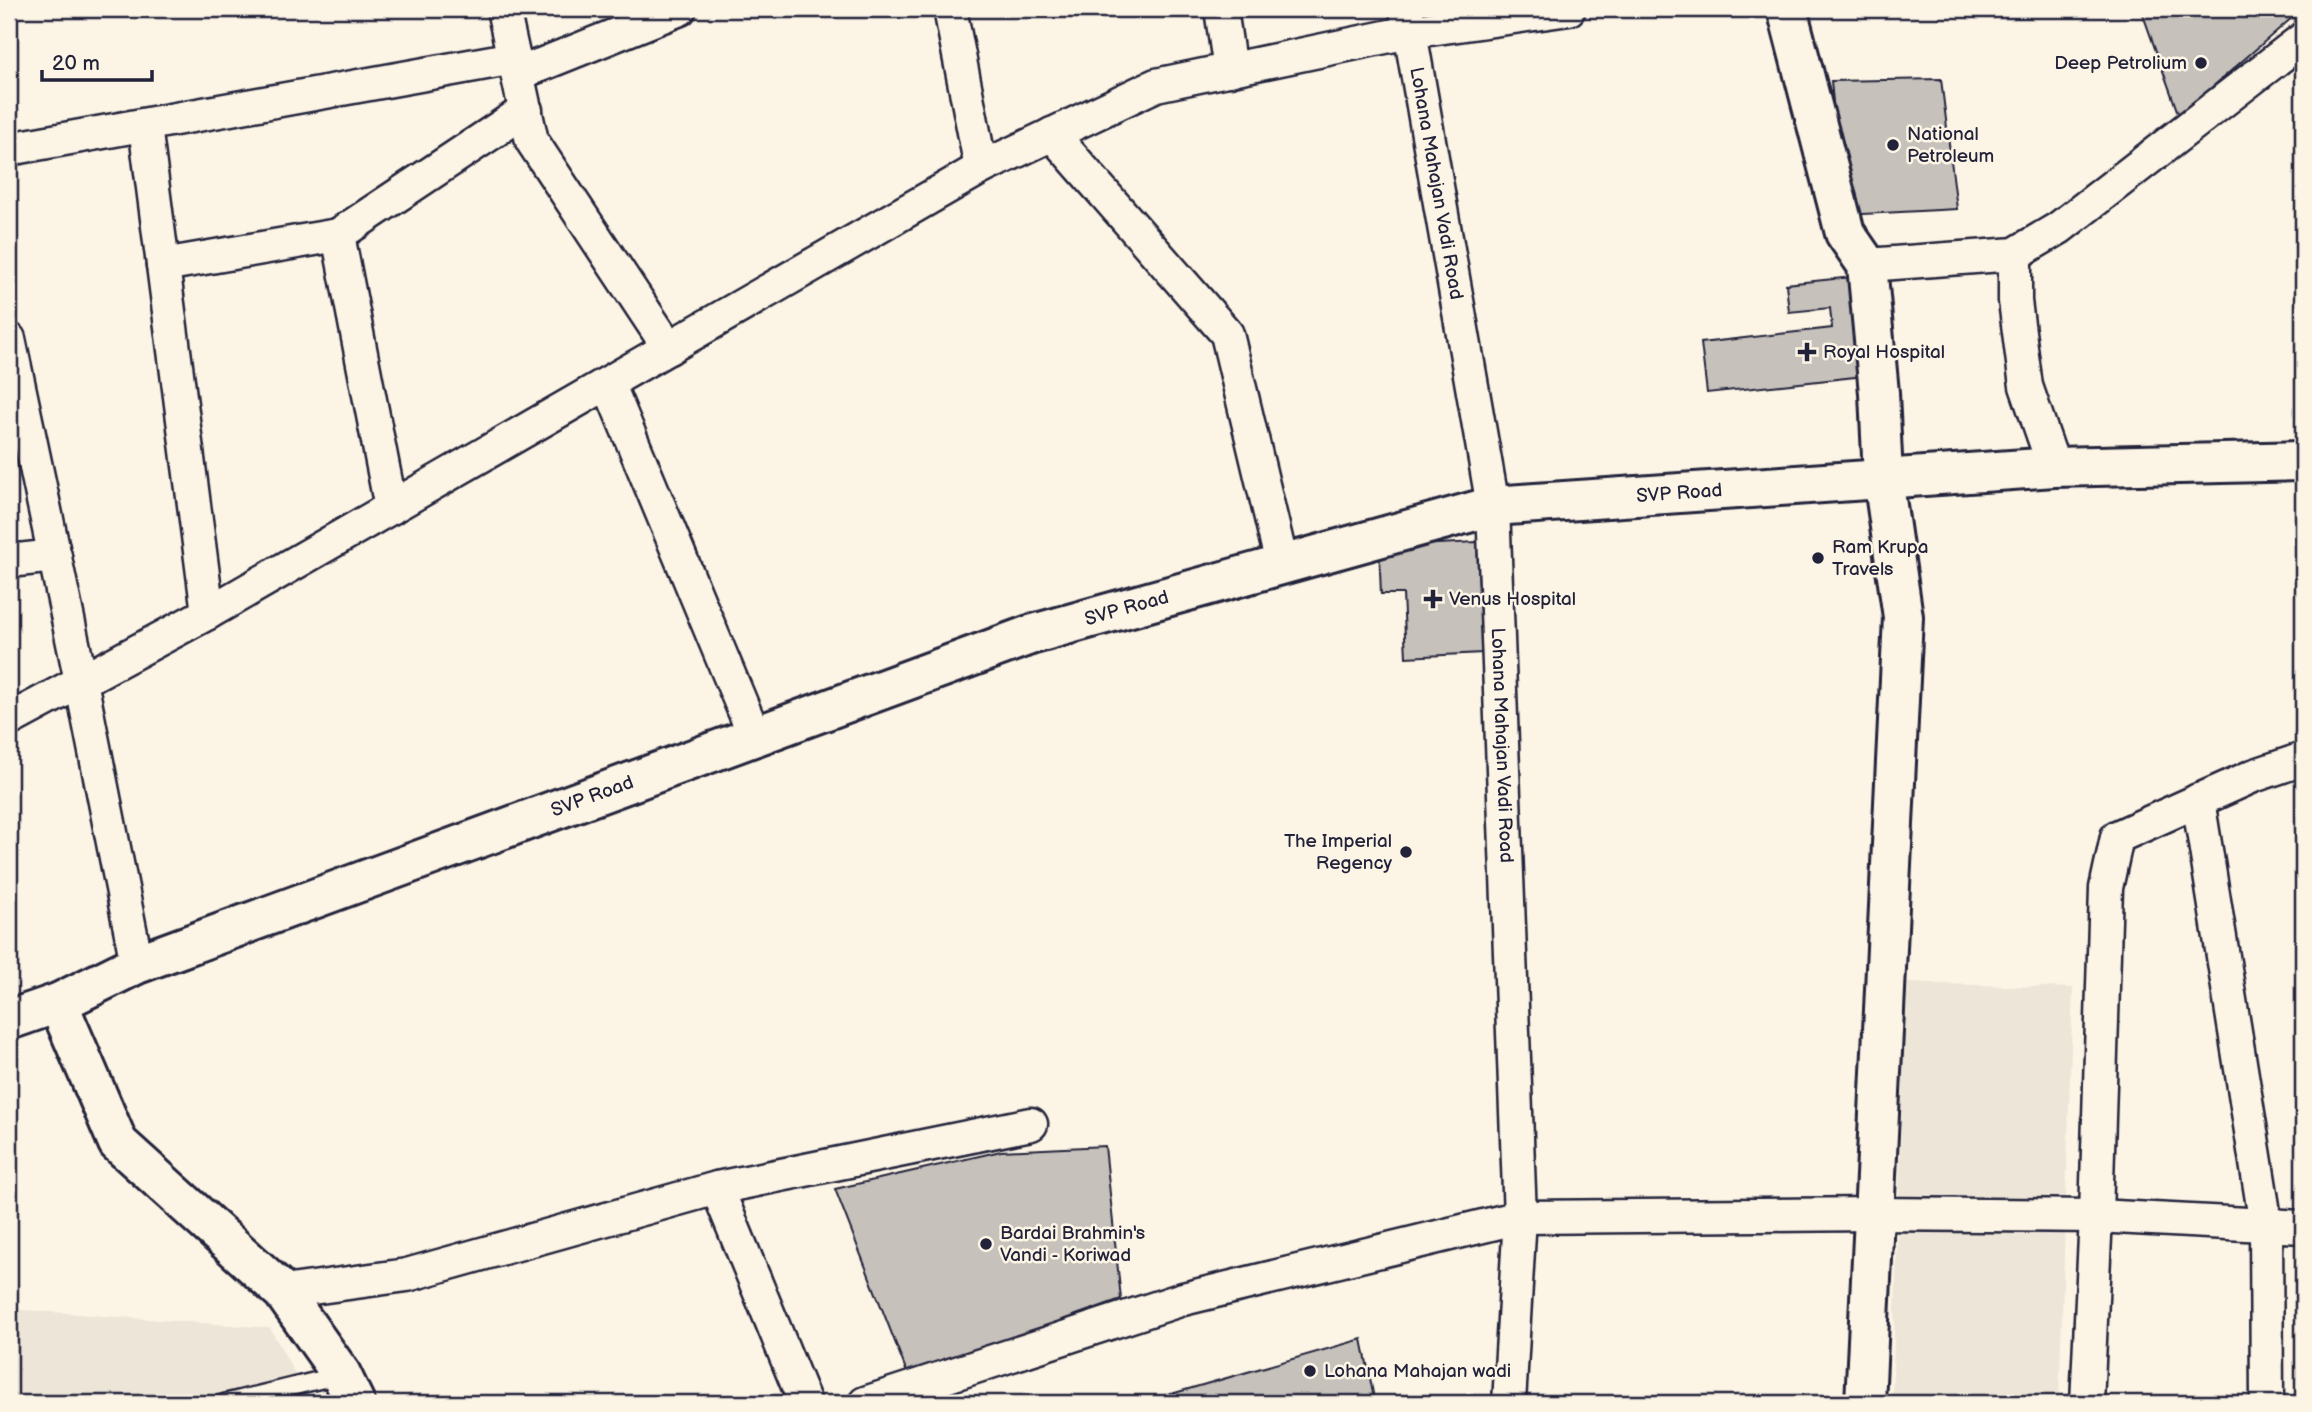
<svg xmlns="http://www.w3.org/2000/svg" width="2312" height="1412" font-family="'Balsamiq Sans',sans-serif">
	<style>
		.built { fill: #ece5d8 }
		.building { fill: #c6c1bb; stroke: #22223b; stroke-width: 2 }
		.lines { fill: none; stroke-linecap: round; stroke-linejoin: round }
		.lane-casing { stroke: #22223b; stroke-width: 21 }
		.street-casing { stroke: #22223b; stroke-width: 37 }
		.secondary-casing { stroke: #22223b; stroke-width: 44 }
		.primary-casing { stroke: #22223b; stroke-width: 44 }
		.lane { stroke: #fcf5e5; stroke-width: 16 }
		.street { stroke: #fcf5e5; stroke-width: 32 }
		.secondary { stroke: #fcf5e5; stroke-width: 38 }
		.primary { stroke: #fcf5e5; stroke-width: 38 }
		.poi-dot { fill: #22223b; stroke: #fcf5e5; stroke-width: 2.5 }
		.labels { text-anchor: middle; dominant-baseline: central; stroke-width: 5; stroke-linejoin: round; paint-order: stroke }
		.poi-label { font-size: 19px; fill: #22223b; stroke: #fcf5e5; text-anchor: start }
		.street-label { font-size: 19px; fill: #22223b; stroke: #fcf5e5 }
	</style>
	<rect width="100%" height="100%" fill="#fcf5e5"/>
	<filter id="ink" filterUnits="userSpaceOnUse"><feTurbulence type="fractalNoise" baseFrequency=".0143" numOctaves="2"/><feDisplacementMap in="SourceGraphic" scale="14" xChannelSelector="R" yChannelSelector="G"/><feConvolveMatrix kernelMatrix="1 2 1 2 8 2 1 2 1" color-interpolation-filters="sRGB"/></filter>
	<g filter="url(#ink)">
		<g class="built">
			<polygon points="1906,983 2073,988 2059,1403 1892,1403"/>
			<polygon points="9,1309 270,1328 311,1403 9,1403"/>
		</g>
		<g class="building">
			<polygon points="2141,9 2302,9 2179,116"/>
			<polygon points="1941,79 1957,209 1844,215 1831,81"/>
			<polygon points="1862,276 1873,375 1707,393 1701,343 1832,328 1830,308 1789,312 1786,284"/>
			<polygon points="1477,542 1482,653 1406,657 1403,594 1381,594 1379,547"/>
			<polygon points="1105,1146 1121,1299 908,1375 835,1189 1001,1151"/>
			<polygon points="1362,1339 1375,1403 1140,1403"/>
		</g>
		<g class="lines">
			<defs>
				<polyline id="lane" points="224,1403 340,1375"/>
				<g id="street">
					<polyline points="503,9 532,141 669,348"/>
					<polyline points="950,9 981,168"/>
					<polyline points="1221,9 1230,70"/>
					<path id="s1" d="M1406,9L1493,506L1520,1217L1509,1403"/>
					<polyline points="518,74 680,9"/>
					<polyline points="145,126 208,613"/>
					<polyline points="1052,134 1227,334 1282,564"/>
					<polyline points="9,149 514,58"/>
					<polyline points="338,235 391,508"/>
					<polyline points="2015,254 2015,301 2026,386 2054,467"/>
					<polyline points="163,265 338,235 526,110"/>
					<polyline points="1867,265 2015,254 2059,228 2303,39"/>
					<polyline points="9,339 81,681 137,964"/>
					<polyline points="608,383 755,737"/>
					<polyline points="9,561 55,556"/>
					<polyline points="9,720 208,613 981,168 1156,85 1409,32 1569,9"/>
					<polyline points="2198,800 2266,1225 2267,1403"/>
					<polyline points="717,1188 805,1403"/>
					<polyline points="283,1292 407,1275 717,1188 1031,1124"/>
					<polyline points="865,1403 1183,1299 1520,1217 1874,1214 2096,1216 2303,1227"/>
					<polyline points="2087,1403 2096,1216 2106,888 2117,837 2253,776 2303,759"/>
				</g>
				<g id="secondary">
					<polyline points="58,1003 118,1143 283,1292 341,1374 355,1403"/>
					<path id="s2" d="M9,1020L58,1003L137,964L1030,635L1493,506L2054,467L2303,461"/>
				</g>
				<polyline id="primary" points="1787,9 1845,233 1867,265 1879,393 1883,478 1903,617 1865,1403"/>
			</defs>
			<use href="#lane" class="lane-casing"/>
			<use href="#street" class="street-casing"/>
			<use href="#secondary" class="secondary-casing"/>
			<use href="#primary" class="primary-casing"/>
			<use href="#lane" class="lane"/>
			<use href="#street" class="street"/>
			<use href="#secondary" class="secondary"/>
			<use href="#primary" class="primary"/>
		</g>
	</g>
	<g class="poi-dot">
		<circle cx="2201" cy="63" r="7"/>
		<circle cx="1893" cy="145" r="7"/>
		<path d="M1803.5 341.5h7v7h7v7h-7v7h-7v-7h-7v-7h7z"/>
		<circle cx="1818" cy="558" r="7"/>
		<path d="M1429.5 588.5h7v7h7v7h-7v7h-7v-7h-7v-7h7z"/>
		<circle cx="1406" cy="852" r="7"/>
		<circle cx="986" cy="1244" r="7"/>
		<circle cx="1310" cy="1371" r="7"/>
	</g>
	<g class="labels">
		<g class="poi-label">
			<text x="2187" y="63" text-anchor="end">Deep Petrolium</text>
			<text x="1907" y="134">National<tspan x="1907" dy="22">Petroleum</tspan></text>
			<text x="1823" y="352">Royal Hospital</text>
			<text x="1832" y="547">Ram Krupa<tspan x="1832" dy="22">Travels</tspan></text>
			<text x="1449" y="599">Venus Hospital</text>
			<text x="1392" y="841" text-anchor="end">The Imperial<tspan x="1392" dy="22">Regency</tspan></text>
			<text x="1000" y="1233">Bardai Brahmin's<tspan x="1000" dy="22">Vandi - Koriwad</tspan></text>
			<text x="1324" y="1371">Lohana Mahajan wadi</text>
		</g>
		<g class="street-label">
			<text stroke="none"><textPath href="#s1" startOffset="177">Lohana Mahajan Vadi Road</textPath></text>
			<text stroke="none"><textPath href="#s2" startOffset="1759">SVP Road</textPath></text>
			<text stroke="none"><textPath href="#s2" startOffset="1192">SVP Road</textPath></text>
			<text stroke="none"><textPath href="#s1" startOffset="744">Lohana Mahajan Vadi Road</textPath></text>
			<text stroke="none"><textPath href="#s2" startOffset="625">SVP Road</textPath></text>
		</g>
	</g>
	<rect width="2312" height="1412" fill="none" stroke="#fcf5e5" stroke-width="35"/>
	<rect x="18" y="18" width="2277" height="1377" fill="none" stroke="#22223b" stroke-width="2.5" filter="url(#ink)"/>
	<path d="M42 70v10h110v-10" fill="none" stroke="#22223b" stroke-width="3.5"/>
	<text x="52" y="70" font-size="21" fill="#22223b" stroke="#fcf5e5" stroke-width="5" paint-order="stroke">20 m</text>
</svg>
